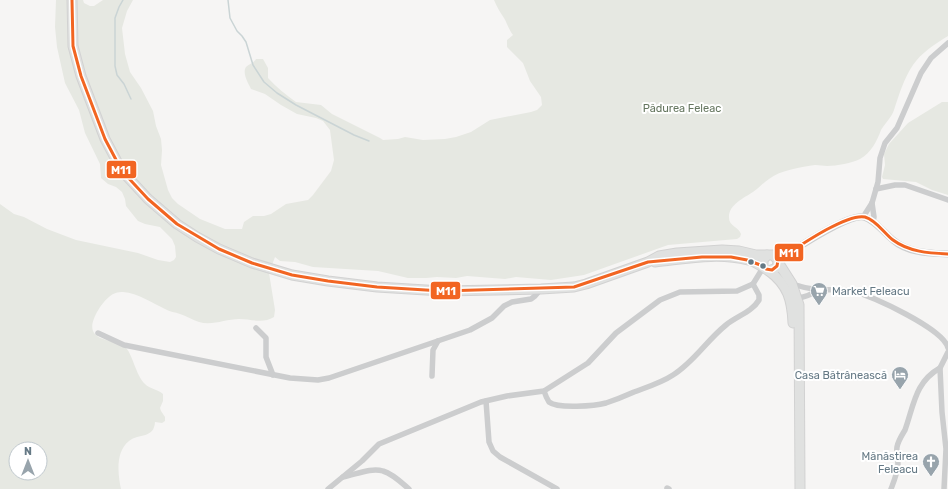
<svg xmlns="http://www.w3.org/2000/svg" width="948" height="489" font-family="Rubik,sans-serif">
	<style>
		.green { fill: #e6e8e2; fill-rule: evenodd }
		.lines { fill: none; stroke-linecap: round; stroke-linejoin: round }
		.stream { stroke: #cad4d5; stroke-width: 1.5 }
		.primary-casing { stroke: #d2d2d2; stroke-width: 11 }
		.minor { stroke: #cccdce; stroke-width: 5.5 }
		.tertiary { stroke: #cccdce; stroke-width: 7 }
		.primary { stroke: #e0e1e0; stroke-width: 9 }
		.bus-1-casing { stroke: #fff; stroke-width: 6 }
		.bus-1 { stroke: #f26522; stroke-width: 3 }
		.bus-dot { fill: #657985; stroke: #fff; stroke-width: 1.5 }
		.labels { text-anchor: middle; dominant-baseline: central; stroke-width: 4; stroke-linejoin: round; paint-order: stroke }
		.park-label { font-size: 11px; fill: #667760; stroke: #fff }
		.poi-label { font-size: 11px; fill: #657985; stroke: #fff; text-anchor: end }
		.line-badge { stroke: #fff; stroke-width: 1.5 }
		.badge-label { font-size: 11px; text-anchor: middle; font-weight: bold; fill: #fff }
	</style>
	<rect width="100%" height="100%" fill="#f6f5f4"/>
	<g class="green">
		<path d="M56,0H83L84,3L90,6H94L103,0H133L127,11L122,28L125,54L130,72L141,88L153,111L156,126L161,139L162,150L161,165L168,190L172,198L178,204L200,219L225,229H242L244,222L253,216H264L271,214L286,204L308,200L313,195L331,171L334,160L330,130L323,121L316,118L297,114L281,105L265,94L251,89C248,83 242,73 246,67C249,64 254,63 256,59H263L268,68V78C276,87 286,95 296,102L321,105L332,114L380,138L383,140L398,139L405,137L423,140L445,139L456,137L471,132L490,120L531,112L537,110L542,105L541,97L530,81L523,63L507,47V40L513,35C509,30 507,23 504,18C500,12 497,7 494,0H948V36C935,44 921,53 913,65C904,78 899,95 894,110C892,117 885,123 881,130C877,141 871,153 860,159C852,163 837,166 827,166C823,166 820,165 815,165C802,167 780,170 769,179C763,183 759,188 753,192C744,198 728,205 729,218C729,226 739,227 741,234L740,237L737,239L668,245L584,275L551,280L516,277L505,279L467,276L456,278L437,277L426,278H408L378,271L313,267L295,262L280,261L275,257L269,273L275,310L274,317C263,324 251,319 239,319C226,319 212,326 199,322C193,320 186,316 180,314C175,312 170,312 165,309C152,303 138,293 123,292C118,292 113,293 109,297C102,302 89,322 93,331C98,342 117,340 125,347C132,352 136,376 145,384C150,389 157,389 163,394V401L160,408L161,411L165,417V421L162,423L155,422C154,439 139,433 129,441C115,452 118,475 121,489H0V204L14,214L24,217L47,229L76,240L138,253L158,260L170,262L174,260L176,257L175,246L172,239L160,227L145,224L138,221L126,206L125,199L122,192L116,187L108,184L101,178L100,164L85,133L79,110L65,83L57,47L55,27ZM16,449H40V473H16Z"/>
		<polygon points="942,102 948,102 948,195 932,190 916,182 883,179 882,177 885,165 884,154 889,144 908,123"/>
	</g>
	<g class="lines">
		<g class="stream">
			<polyline points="123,0 119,7 115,18 115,66 117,75 124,84 131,99"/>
			<polyline points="228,0 230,18 237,31 242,36 246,42 253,65 264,82 277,93 296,105 354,135 369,141"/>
		</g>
		<defs>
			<g id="primary">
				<polyline points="72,0 73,46 81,76 105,139 122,171 148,199 177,224 197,237 219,249 252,263 292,275 328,281 377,287 442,291 541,289 574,287 586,284 648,262 659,256 677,253 722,250 739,251 756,255 767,255"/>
				<path d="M655,262C685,259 718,252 748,260C757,262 762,267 769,271L776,268L778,264V260L773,255H767L763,260V266"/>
				<polyline points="778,262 792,284 799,305 800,489"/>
				<path d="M769,271C788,285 792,300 793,323"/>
			</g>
		</defs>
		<use href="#primary" class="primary-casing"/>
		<g class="minor">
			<polyline points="876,189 895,185 905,185 948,200"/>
			<polyline points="872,203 874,217 873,222"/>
			<polyline points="865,217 865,214 872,203 878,182 880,158 885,143 897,128 921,73 931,58 948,43"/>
			<path d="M792,284C801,287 811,289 819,290C831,290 842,289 853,291C872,296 944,329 948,348"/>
			<path d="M795,297C803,299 812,294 818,290"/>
			<polyline points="256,328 266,338 266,357 273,375"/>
			<polyline points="98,333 124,345 290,378 318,380 329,378 470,330 492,318 504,306 512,302 531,299 535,296 541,289"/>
			<polyline points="432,376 433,350 438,341"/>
			<path d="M544,391C545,394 547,399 549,402C558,409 595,406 606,403C615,400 625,396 634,392C647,387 661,383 673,375C694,362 707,340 726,325C737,316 752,312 759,300V295L753,284"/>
			<polyline points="486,401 489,442 493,451 500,457 557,489"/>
			<path d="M343,477C355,475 371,467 383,471C393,474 402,483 409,489"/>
			<polyline points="667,488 669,489"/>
			<polyline points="328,489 362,461 379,444 481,402 507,396 544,391 588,363 616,333 660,300 680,292 737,291 753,284 761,271 766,269"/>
			<path d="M891,489C894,481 897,474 898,465C898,459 896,453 897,447C898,441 902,435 905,430C914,405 915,382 940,368"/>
			<polyline points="944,489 946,449 942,412 940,368 948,352"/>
		</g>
		<path class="tertiary" d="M778,260C793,251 848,213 864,217C875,220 884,233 893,240C908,253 929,253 948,254"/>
		<use href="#primary" class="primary"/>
		<defs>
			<path id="bus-1" d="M72,0L73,46L81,76L105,139L122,171L148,199L177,224L219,249L252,263L292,275L328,281L377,287L442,291L574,287L648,262L702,257H731L747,260L763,266L766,269L772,270L777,266L778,260C795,249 846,213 865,217C876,220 884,233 893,240C909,252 929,253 948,254"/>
		</defs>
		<use href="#bus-1" class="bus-1-casing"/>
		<use href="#bus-1" class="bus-1"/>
	</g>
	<defs>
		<symbol id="supermarket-pin" viewBox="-11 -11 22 30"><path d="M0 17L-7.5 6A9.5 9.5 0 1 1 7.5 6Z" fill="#98a4ac" stroke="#fff"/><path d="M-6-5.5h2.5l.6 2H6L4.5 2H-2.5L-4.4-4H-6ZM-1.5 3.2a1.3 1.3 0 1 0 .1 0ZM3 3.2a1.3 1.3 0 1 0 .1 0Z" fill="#fff"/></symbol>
		<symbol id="hotel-pin" viewBox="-11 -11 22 30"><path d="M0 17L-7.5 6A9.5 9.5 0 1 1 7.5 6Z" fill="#98a4ac" stroke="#fff"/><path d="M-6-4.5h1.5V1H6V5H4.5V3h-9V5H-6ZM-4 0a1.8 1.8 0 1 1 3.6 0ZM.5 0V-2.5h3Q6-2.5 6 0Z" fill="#fff"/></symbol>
		<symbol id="church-pin" viewBox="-11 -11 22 30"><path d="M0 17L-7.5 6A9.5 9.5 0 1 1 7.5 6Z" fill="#98a4ac" stroke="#fff"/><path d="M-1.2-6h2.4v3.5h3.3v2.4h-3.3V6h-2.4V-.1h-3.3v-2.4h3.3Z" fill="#fff"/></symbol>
	</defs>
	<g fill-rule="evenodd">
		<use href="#supermarket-pin" x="809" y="281" width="20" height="27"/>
		<use href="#hotel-pin" x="890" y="365" width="20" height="27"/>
		<use href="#church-pin" x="921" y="452" width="20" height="27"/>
	</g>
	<g class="bus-dot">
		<circle cx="751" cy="262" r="3.5"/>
		<circle cx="763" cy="266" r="3.5"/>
	</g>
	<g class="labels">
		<g class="park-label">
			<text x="682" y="108">Pădurea Feleac</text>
		</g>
		<g class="poi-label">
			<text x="832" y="291" text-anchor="start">Market Feleacu</text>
			<text x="887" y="375">Casa Bătrânească</text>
			<text x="918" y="456">Mănăstirea<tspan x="918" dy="13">Feleacu</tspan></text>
		</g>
	</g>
	<g class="line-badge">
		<rect x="106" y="160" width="31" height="19" rx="4" fill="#f26522"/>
		<rect x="774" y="243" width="30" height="19" rx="4" fill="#f26522"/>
		<rect x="430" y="281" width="31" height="19" rx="4" fill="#f26522"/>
	</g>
	<g class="badge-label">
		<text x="121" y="174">M11</text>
		<text x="789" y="257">M11</text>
		<text x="446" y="295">M11</text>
	</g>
	<g transform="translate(28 461)"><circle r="19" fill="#ffffff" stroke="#c1c9ce"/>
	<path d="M0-3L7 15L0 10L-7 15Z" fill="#98a4ac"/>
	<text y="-6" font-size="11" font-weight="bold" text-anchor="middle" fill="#657985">N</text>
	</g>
</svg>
